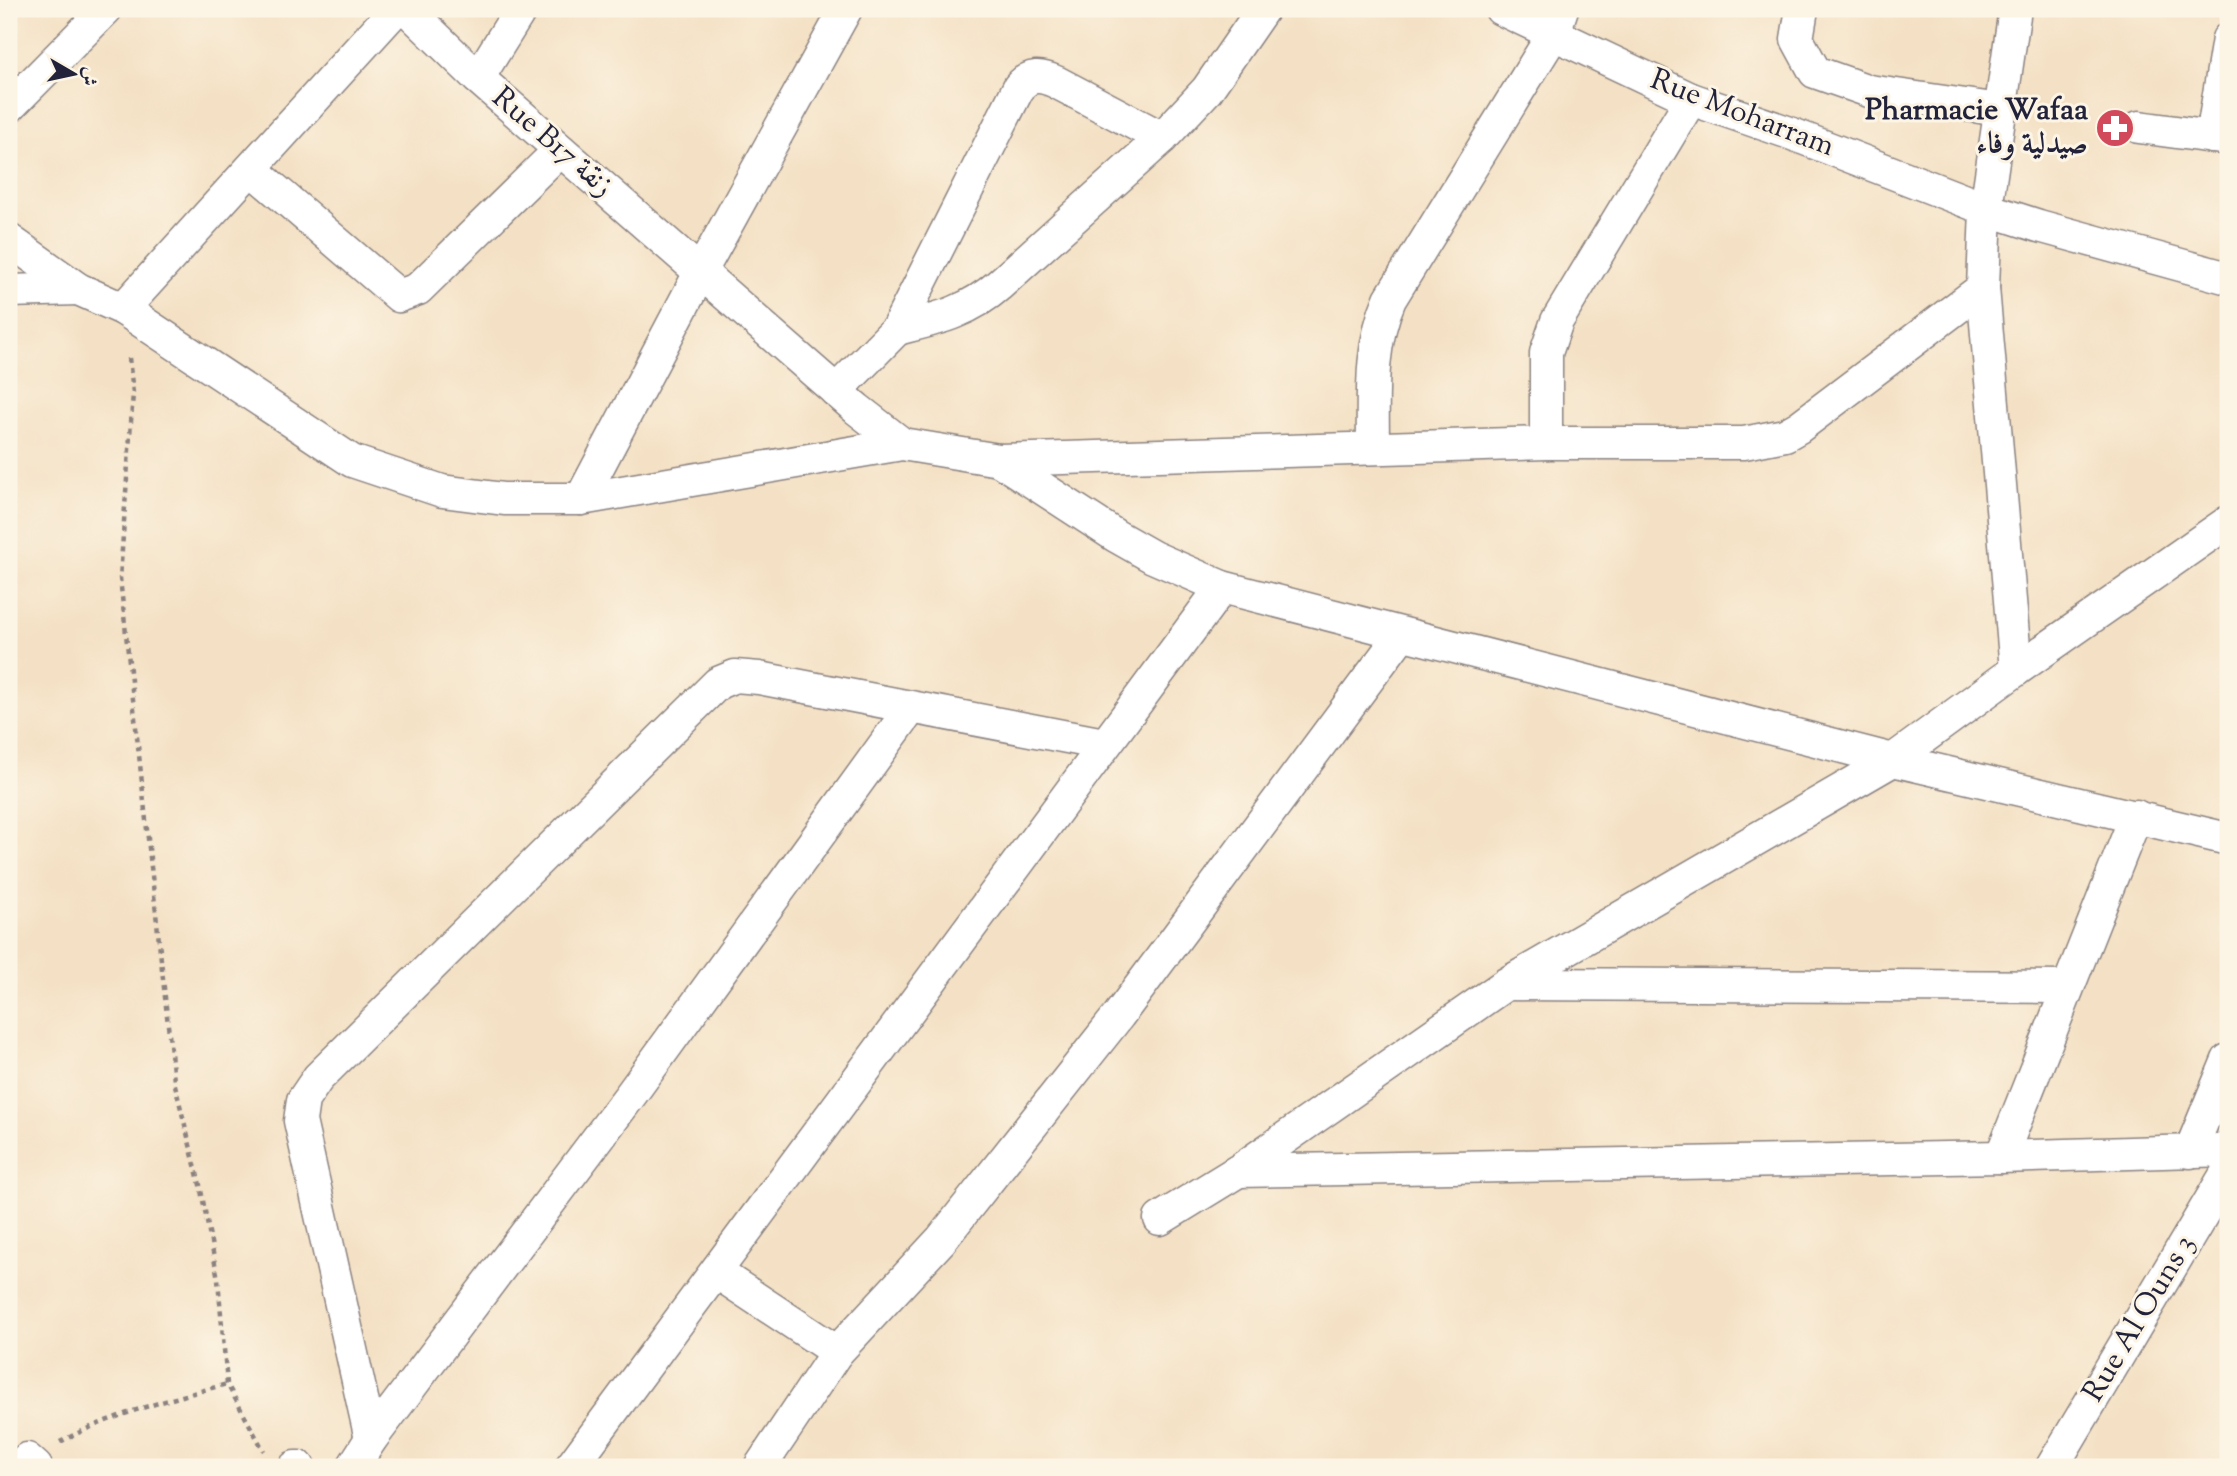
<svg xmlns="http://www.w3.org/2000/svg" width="2237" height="1476" font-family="'Sorts Mill Goudy',Amiri,serif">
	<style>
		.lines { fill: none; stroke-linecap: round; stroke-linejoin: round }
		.minor-casing { stroke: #8b8280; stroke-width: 35 }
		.path { stroke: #8b8280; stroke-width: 4.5; stroke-dasharray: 5 5; stroke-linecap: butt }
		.minor { stroke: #fff; stroke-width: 32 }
		.labels { text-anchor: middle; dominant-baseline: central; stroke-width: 6; stroke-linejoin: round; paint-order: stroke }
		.poi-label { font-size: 30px; font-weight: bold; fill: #22223b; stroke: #fcf5e5; text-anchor: end }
		.street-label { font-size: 30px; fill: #22223b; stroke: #fcf5e5 }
	</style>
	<rect width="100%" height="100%" fill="#fcf5e5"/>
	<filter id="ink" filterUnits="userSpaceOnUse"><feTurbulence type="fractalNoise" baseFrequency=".0143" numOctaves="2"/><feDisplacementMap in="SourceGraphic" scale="14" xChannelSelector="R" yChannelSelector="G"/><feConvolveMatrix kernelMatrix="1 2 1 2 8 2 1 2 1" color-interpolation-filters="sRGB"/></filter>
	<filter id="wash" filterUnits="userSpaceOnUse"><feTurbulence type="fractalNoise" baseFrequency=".00686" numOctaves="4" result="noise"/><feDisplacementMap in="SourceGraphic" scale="28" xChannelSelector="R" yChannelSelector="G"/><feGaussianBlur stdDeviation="1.57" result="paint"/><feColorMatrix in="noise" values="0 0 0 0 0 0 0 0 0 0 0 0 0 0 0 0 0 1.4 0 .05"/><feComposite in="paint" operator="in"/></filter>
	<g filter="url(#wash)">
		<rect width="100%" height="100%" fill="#f4e1c5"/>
	</g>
	<g filter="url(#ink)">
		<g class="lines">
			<defs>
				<g id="minor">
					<polyline points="407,9 478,78 857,409 902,444"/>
					<polyline points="1501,9 1691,99 1787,132 1986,209 2039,226 2228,278"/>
					<polyline points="1802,9 1797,39 1815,72 1869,91 2000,110"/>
					<polyline points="2015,9 1986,209 1983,288 2016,670"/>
					<polyline points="478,78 521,9"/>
					<polyline points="9,107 106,9"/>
					<polyline points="2139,127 2228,139"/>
					<polyline points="2212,137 2228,39"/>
					<polyline points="251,169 399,296 418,289 560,150"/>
					<polyline points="9,240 78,289 123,309 352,461 442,491 504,499 581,499 902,444 999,460 1546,443 1744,443 1785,435 1799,427 1983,288"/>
					<polyline points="9,291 78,289"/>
					<polyline points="123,309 396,9"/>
					<path d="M897,329C936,319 967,313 999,285L1162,138L1207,90L1263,9"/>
					<path d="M836,391L897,329L1019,87C1030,74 1041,75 1056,82L1162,138"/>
					<polyline points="1546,443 1546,353 1557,321 1691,99"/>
					<path d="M1373,448C1373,397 1369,347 1390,299L1554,33L1562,9"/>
					<polyline points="999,460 1116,536 1153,557 1222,587 1893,760 2228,839"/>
					<polyline points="581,499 700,273 846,9"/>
					<polyline points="1507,984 2067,987"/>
					<polyline points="2190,1152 2228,1060"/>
					<polyline points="2001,1157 2136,816"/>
					<polyline points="1238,1171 2001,1157 2228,1150"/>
					<polyline points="1160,1219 1238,1171 1506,984 1893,760 2016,670 2228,522"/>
					<polyline points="716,1272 837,1352 941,1240 1119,1015 1401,635"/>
					<polyline points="371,1439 300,1121 303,1100 318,1078 718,683 735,676 759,678 1104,744"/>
					<polyline points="27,1459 36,1467"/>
					<polyline points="295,1467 299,1467"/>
					<polyline points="353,1467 371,1439 632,1093 911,708"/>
					<polyline points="571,1467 1222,587"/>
					<polyline points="760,1467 837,1352"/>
					<polyline points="2052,1467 2228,1171"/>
				</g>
			</defs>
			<use href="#minor" class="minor-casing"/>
			<g class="path">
				<polyline points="129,358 133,393 120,578 174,1081 200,1185 218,1279 227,1384 264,1451"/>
				<path d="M60,1442C113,1414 170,1399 227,1384"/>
			</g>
			<use href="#minor" class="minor"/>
		</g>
	</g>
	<defs>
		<symbol id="pharmacy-disc" viewBox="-11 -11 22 22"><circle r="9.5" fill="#d1495b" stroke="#fcf5e5"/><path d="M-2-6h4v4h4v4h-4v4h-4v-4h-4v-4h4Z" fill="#fff"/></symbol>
	</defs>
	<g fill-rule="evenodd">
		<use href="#pharmacy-disc" x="2093" y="106" width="44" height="44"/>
	</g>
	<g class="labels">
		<g class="poi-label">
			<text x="2088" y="111">Pharmacie Wafaa<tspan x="2088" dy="34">صيدلية وفاء</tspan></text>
		</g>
		<g class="street-label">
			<text transform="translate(1742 114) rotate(21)">Rue Moharram</text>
			<text transform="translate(552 143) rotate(41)">Rue B17 زنقة</text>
			<text transform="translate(2140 1319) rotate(-59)">Rue Al Ouns 3</text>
		</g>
	</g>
	<rect width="2237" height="1476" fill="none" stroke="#fcf5e5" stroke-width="35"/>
	<g transform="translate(74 74) rotate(99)" stroke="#fcf5e5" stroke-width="5" paint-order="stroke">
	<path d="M0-5L12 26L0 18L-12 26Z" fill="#22223b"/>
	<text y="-10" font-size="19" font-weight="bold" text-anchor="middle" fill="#22223b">ش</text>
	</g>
</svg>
